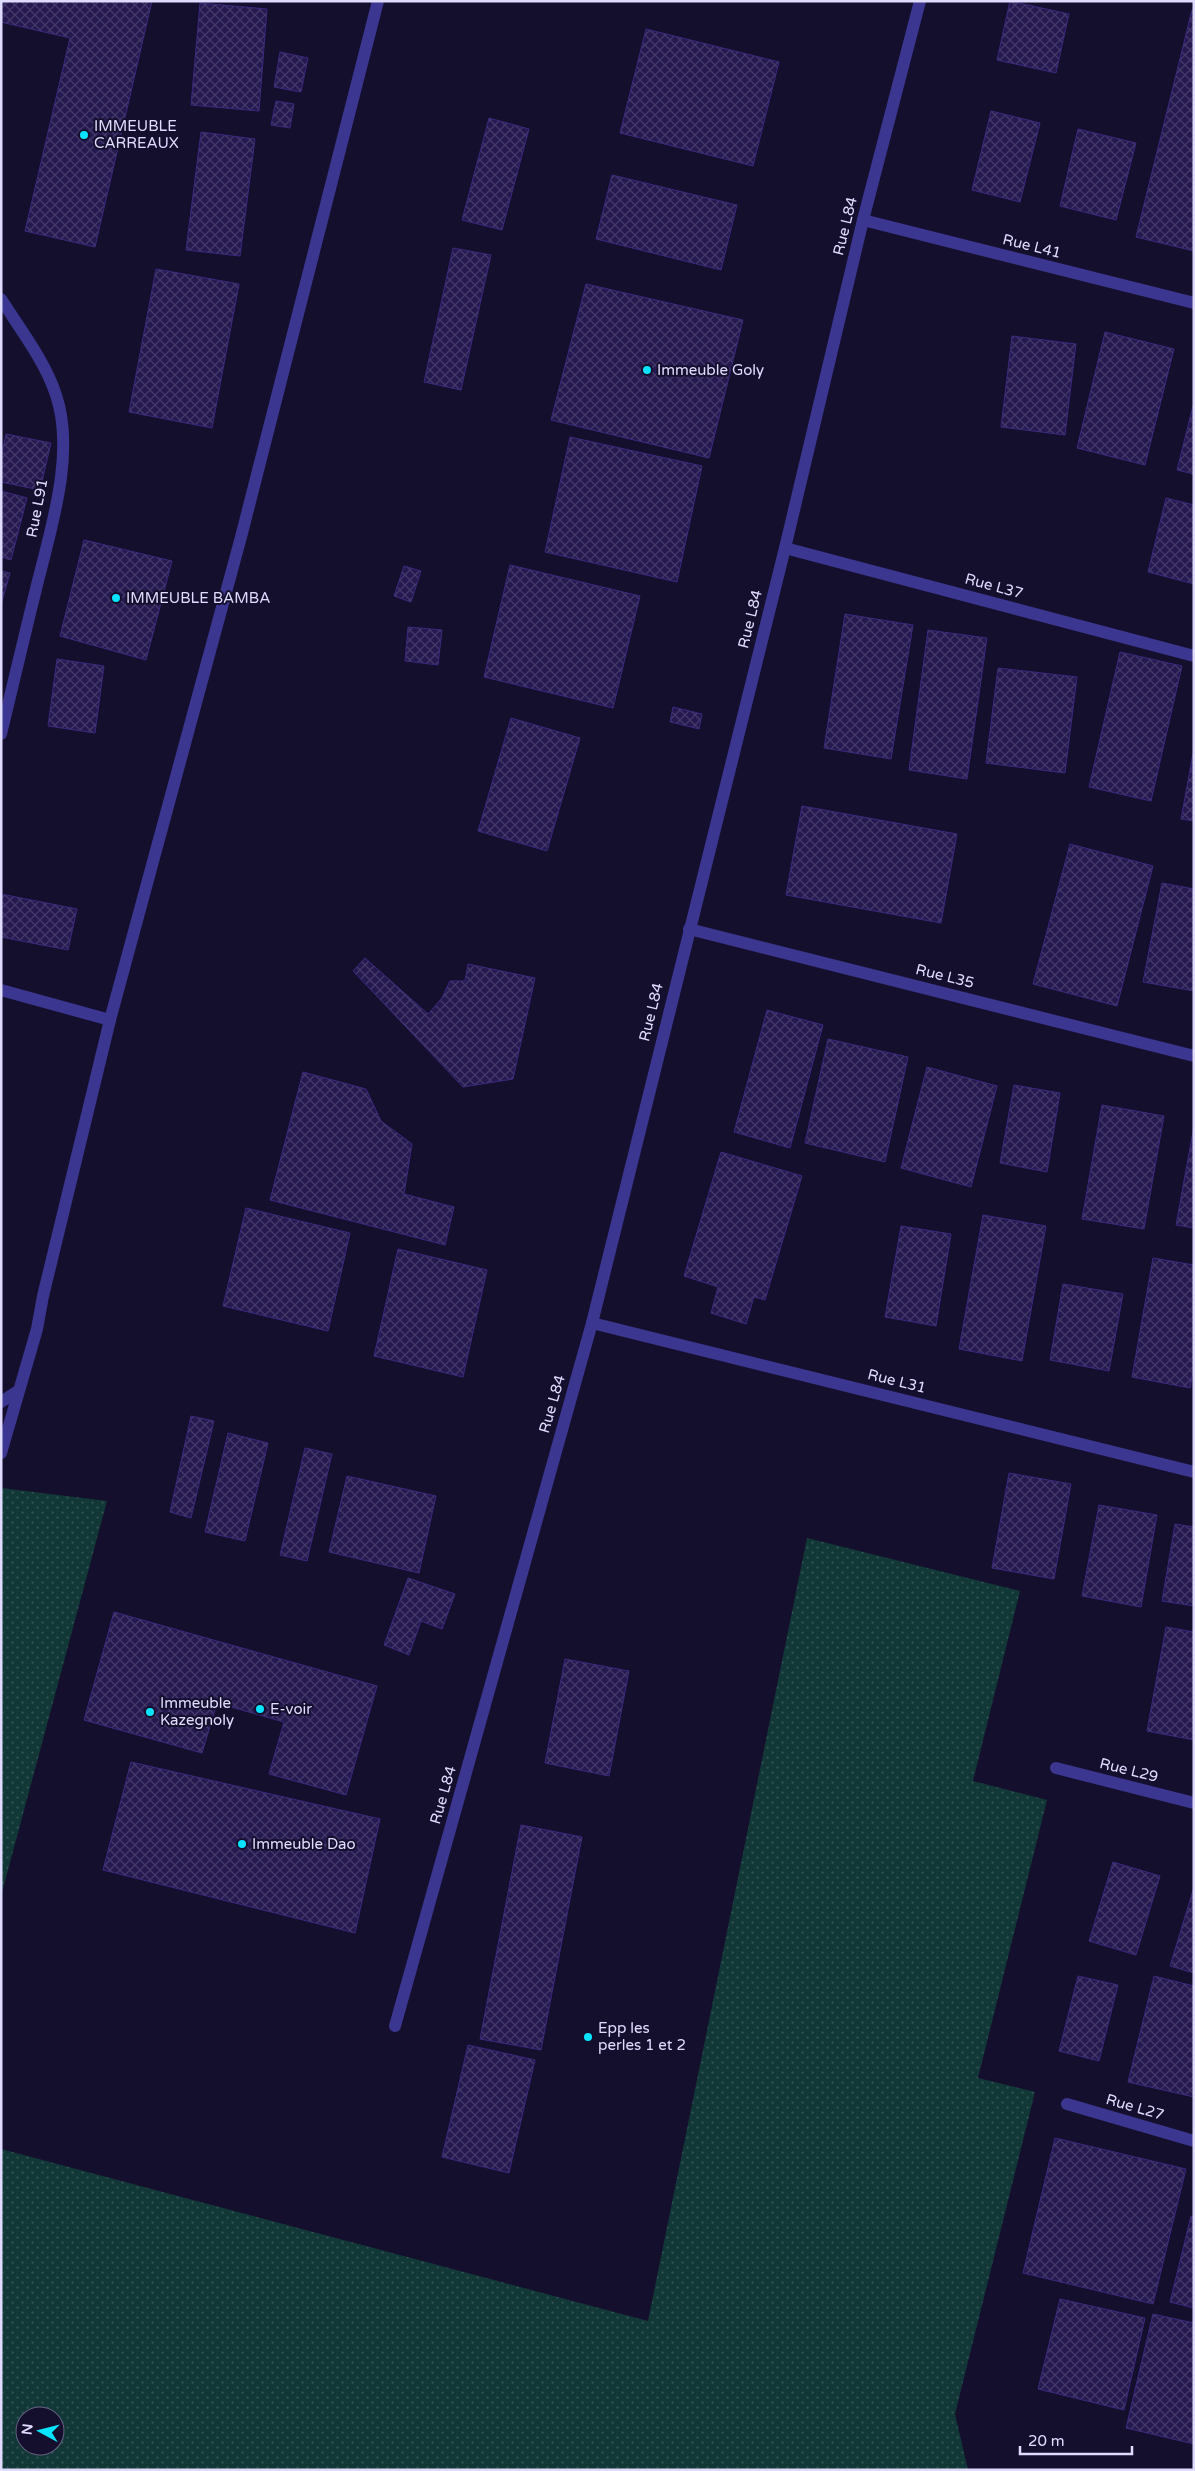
<svg xmlns="http://www.w3.org/2000/svg" width="1195" height="2471" font-family="'Varela Round',sans-serif">
	<style>
		.grass { fill: url(#grass-dots); fill-rule: evenodd }
		.building { fill: url(#building-cross-hatch); stroke: #3b297e }
		.lines { fill: none; stroke-linecap: round; stroke-linejoin: round }
		.minor { stroke: #3b3690; stroke-width: 12 }
		.poi-dot { fill: #08e4ff; stroke: #150f2e; stroke-width: 2 }
		.labels { text-anchor: middle; dominant-baseline: central; stroke-width: 4; stroke-linejoin: round; paint-order: stroke }
		.poi-label { font-size: 15px; fill: #e0dcff; stroke: #150f2e; text-anchor: start }
		.street-label { font-size: 15px; fill: #e0dcff; stroke: #150f2e }
	</style>
	<defs>
		<pattern id="grass-dots" width="8" height="8" patternUnits="userSpaceOnUse" patternTransform="scale(1.25)"><rect width="8" height="8" fill="#113837"/><path d="M2 2h.1M6 6h.1" fill="none" stroke="#335455" stroke-width="1.8" stroke-linecap="round"/></pattern>
		<pattern id="building-cross-hatch" width="8" height="8" patternUnits="userSpaceOnUse" patternTransform="scale(1.25)"><rect width="8" height="8" fill="#251950"/><path d="M0 0l8 8M0 8l8-8" fill="none" stroke="#443a6a"/></pattern>
	</defs>
	<rect width="100%" height="100%" fill="#150f2e"/>
	<g class="grass">
		<polygon points="1,1488 107,1501 1,1896"/>
		<path d="M807,1538L1020,1591L973,1781L1047,1800L978,2078L1035,2092L955,2414L968,2470H1V2149L648,2321ZM25,2416H55V2446H25Z"/>
	</g>
	<g class="building">
		<polygon points="1,1 152,1 95,247 25,231 70,38 1,22"/>
		<polygon points="1010,1 1069,14 1056,73 997,60"/>
		<polygon points="200,3 267,9 259,111 191,105"/>
		<polygon points="1192,10 1194,11 1194,251 1136,237"/>
		<polygon points="646,29 779,62 753,166 620,133"/>
		<polygon points="280,52 308,58 301,92 274,87"/>
		<polygon points="276,101 294,104 290,128 271,125"/>
		<polygon points="991,111 1040,123 1020,202 972,190"/>
		<polygon points="489,118 529,129 502,230 462,220"/>
		<polygon points="1078,129 1136,143 1116,220 1060,206"/>
		<polygon points="201,132 255,139 240,256 186,250"/>
		<polygon points="612,175 737,205 721,270 596,239"/>
		<polygon points="453,248 491,255 461,390 424,382"/>
		<polygon points="156,269 239,284 212,428 129,412"/>
		<polygon points="586,284 743,320 709,458 551,420"/>
		<polygon points="1105,332 1174,349 1145,465 1077,448"/>
		<polygon points="1012,336 1076,344 1065,435 1001,427"/>
		<polygon points="1194,402 1194,474 1177,470"/>
		<polygon points="6,434 51,443 40,490 1,482 1,457"/>
		<polygon points="570,437 702,466 677,582 545,552"/>
		<polygon points="1,491 27,498 11,560 1,557"/>
		<polygon points="1166,498 1194,505 1194,584 1148,572"/>
		<polygon points="84,540 172,561 146,660 60,636"/>
		<polygon points="510,565 640,596 613,708 484,677"/>
		<polygon points="404,566 421,571 411,602 394,596"/>
		<polygon points="1,571 10,573 1,605"/>
		<polygon points="845,614 913,625 891,759 824,748"/>
		<polygon points="408,627 442,630 438,665 405,661"/>
		<polygon points="928,630 987,638 967,779 909,770"/>
		<polygon points="1120,652 1182,666 1151,801 1089,787"/>
		<polygon points="57,659 104,666 95,733 48,726"/>
		<polygon points="998,668 1077,677 1065,773 986,763"/>
		<polygon points="673,707 702,714 699,729 670,722"/>
		<polygon points="511,718 580,738 547,851 478,831"/>
		<polygon points="1194,748 1194,821 1181,819"/>
		<polygon points="802,806 957,834 941,923 786,895"/>
		<polygon points="1070,844 1153,866 1117,1006 1033,984"/>
		<polygon points="1162,883 1194,889 1194,991 1143,982"/>
		<polygon points="1,894 77,909 68,950 1,937"/>
		<polygon points="365,958 428,1014 442,998 450,981 465,981 468,964 535,978 513,1079 463,1087 353,971"/>
		<polygon points="767,1010 823,1025 790,1148 734,1132"/>
		<polygon points="828,1039 908,1057 885,1162 805,1143"/>
		<polygon points="927,1067 997,1086 971,1187 901,1168"/>
		<polygon points="303,1072 366,1089 381,1121 412,1144 404,1194 454,1207 445,1245 270,1200"/>
		<polygon points="1014,1085 1060,1093 1047,1172 1000,1163"/>
		<polygon points="1102,1105 1164,1116 1144,1229 1082,1219"/>
		<polygon points="1194,1126 1194,1228 1176,1225"/>
		<polygon points="721,1152 802,1176 765,1300 754,1297 746,1324 711,1313 718,1287 684,1276"/>
		<polygon points="246,1208 350,1233 328,1331 223,1306"/>
		<polygon points="983,1215 1046,1226 1022,1361 959,1349"/>
		<polygon points="901,1226 951,1234 936,1326 885,1317"/>
		<polygon points="398,1249 487,1270 463,1377 374,1356"/>
		<polygon points="1153,1258 1194,1265 1194,1365 1190,1388 1132,1377"/>
		<polygon points="1063,1284 1123,1294 1109,1371 1050,1360"/>
		<polygon points="191,1416 214,1421 191,1518 170,1512"/>
		<polygon points="228,1433 268,1443 245,1541 205,1532"/>
		<polygon points="305,1448 332,1454 307,1561 280,1555"/>
		<polygon points="1009,1473 1071,1484 1054,1579 992,1568"/>
		<polygon points="347,1476 436,1496 419,1573 329,1552"/>
		<polygon points="1099,1505 1157,1515 1141,1607 1082,1596"/>
		<polygon points="1175,1524 1194,1527 1194,1606 1162,1601"/>
		<polygon points="408,1578 455,1594 442,1629 421,1621 409,1655 384,1645"/>
		<polygon points="114,1612 377,1686 346,1795 269,1774 284,1722 217,1703 202,1753 84,1720"/>
		<polygon points="1166,1627 1194,1632 1194,1740 1147,1731"/>
		<polygon points="565,1659 629,1671 609,1776 545,1763"/>
		<polygon points="131,1762 380,1819 355,1933 103,1870"/>
		<polygon points="521,1825 582,1837 541,2050 480,2039"/>
		<polygon points="1113,1862 1160,1876 1136,1955 1089,1941"/>
		<polygon points="1194,1887 1194,1973 1170,1966"/>
		<polygon points="1078,1976 1118,1985 1099,2061 1059,2051"/>
		<polygon points="1154,1976 1194,1986 1194,2097 1128,2082"/>
		<polygon points="468,2045 535,2060 509,2173 442,2157"/>
		<polygon points="1055,2138 1186,2169 1153,2304 1023,2273"/>
		<polygon points="1191,2216 1194,2217 1194,2308 1170,2302"/>
		<polygon points="1060,2299 1145,2318 1124,2410 1038,2389"/>
		<polygon points="1153,2314 1194,2323 1194,2444 1126,2428"/>
	</g>
	<g class="lines">
		<g class="minor">
			<polyline points="863,220 1194,303"/>
			<path d="M1,299C20,329 45,361 56,395C76,454 50,531 36,589C24,637 13,685 1,734"/>
			<polyline points="785,548 1194,656"/>
			<polyline points="689,929 1194,1056"/>
			<polyline points="1,990 110,1020"/>
			<polyline points="592,1323 1194,1472"/>
			<polyline points="1,1402 18,1391"/>
			<polyline points="1,1453 37,1329 43,1296 110,1020 241,537 378,1"/>
			<polyline points="1056,1768 1194,1803"/>
			<polyline points="395,2026 592,1323 785,548 863,220 920,1"/>
			<polyline points="1067,2104 1194,2141"/>
		</g>
	</g>
	<g class="poi-dot">
		<circle cx="84" cy="135" r="5"/>
		<circle cx="647" cy="370" r="5"/>
		<circle cx="116" cy="598" r="5"/>
		<circle cx="260" cy="1709" r="5"/>
		<circle cx="150" cy="1712" r="5"/>
		<circle cx="242" cy="1844" r="5"/>
		<circle cx="588" cy="2037" r="5"/>
	</g>
	<g class="labels">
		<g class="poi-label">
			<text x="94" y="126">IMMEUBLE<tspan x="94" dy="17">CARREAUX</tspan></text>
			<text x="657" y="370">Immeuble Goly</text>
			<text x="126" y="598">IMMEUBLE BAMBA</text>
			<text x="160" y="1703">Immeuble<tspan x="160" dy="17">Kazegnoly</tspan></text>
			<text x="270" y="1709">E-voir</text>
			<text x="252" y="1844">Immeuble Dao</text>
			<text x="598" y="2028">Epp les<tspan x="598" dy="17">perles 1 et 2</tspan></text>
		</g>
		<g class="street-label">
			<text transform="translate(845 226) rotate(-76)">Rue L84</text>
			<text transform="translate(1032 246) rotate(14)">Rue L41</text>
			<text transform="translate(37 508) rotate(-79)">Rue L91</text>
			<text transform="translate(994 586) rotate(15)">Rue L37</text>
			<text transform="translate(750 619) rotate(-76)">Rue L84</text>
			<text transform="translate(945 976) rotate(14)">Rue L35</text>
			<text transform="translate(651 1012) rotate(-76)">Rue L84</text>
			<text transform="translate(897 1381) rotate(14)">Rue L31</text>
			<text transform="translate(552 1404) rotate(-74)">Rue L84</text>
			<text transform="translate(1129 1770) rotate(14)">Rue L29</text>
			<text transform="translate(443 1795) rotate(-74)">Rue L84</text>
			<text transform="translate(1135 2107) rotate(16)">Rue L27</text>
		</g>
	</g>
	<rect width="1195" height="2471" fill="none" stroke="#e0dcff" stroke-width="5"/>
	<g transform="translate(40 2431) rotate(277)"><circle r="24" fill="#150f2e" stroke="#666182"/>
	<path d="M0-4L9 19L0 12L-9 19Z" fill="#08e4ff"/>
	<text y="-8" font-size="14" font-weight="bold" text-anchor="middle" fill="#e0dcff">N</text>
	</g>
	<path d="M1020 2446v8h112v-8" fill="none" stroke="#e0dcff" stroke-width="2.5"/>
	<text x="1028" y="2446" font-size="15" fill="#e0dcff" stroke="#150f2e" stroke-width="4" paint-order="stroke">20 m</text>
</svg>
